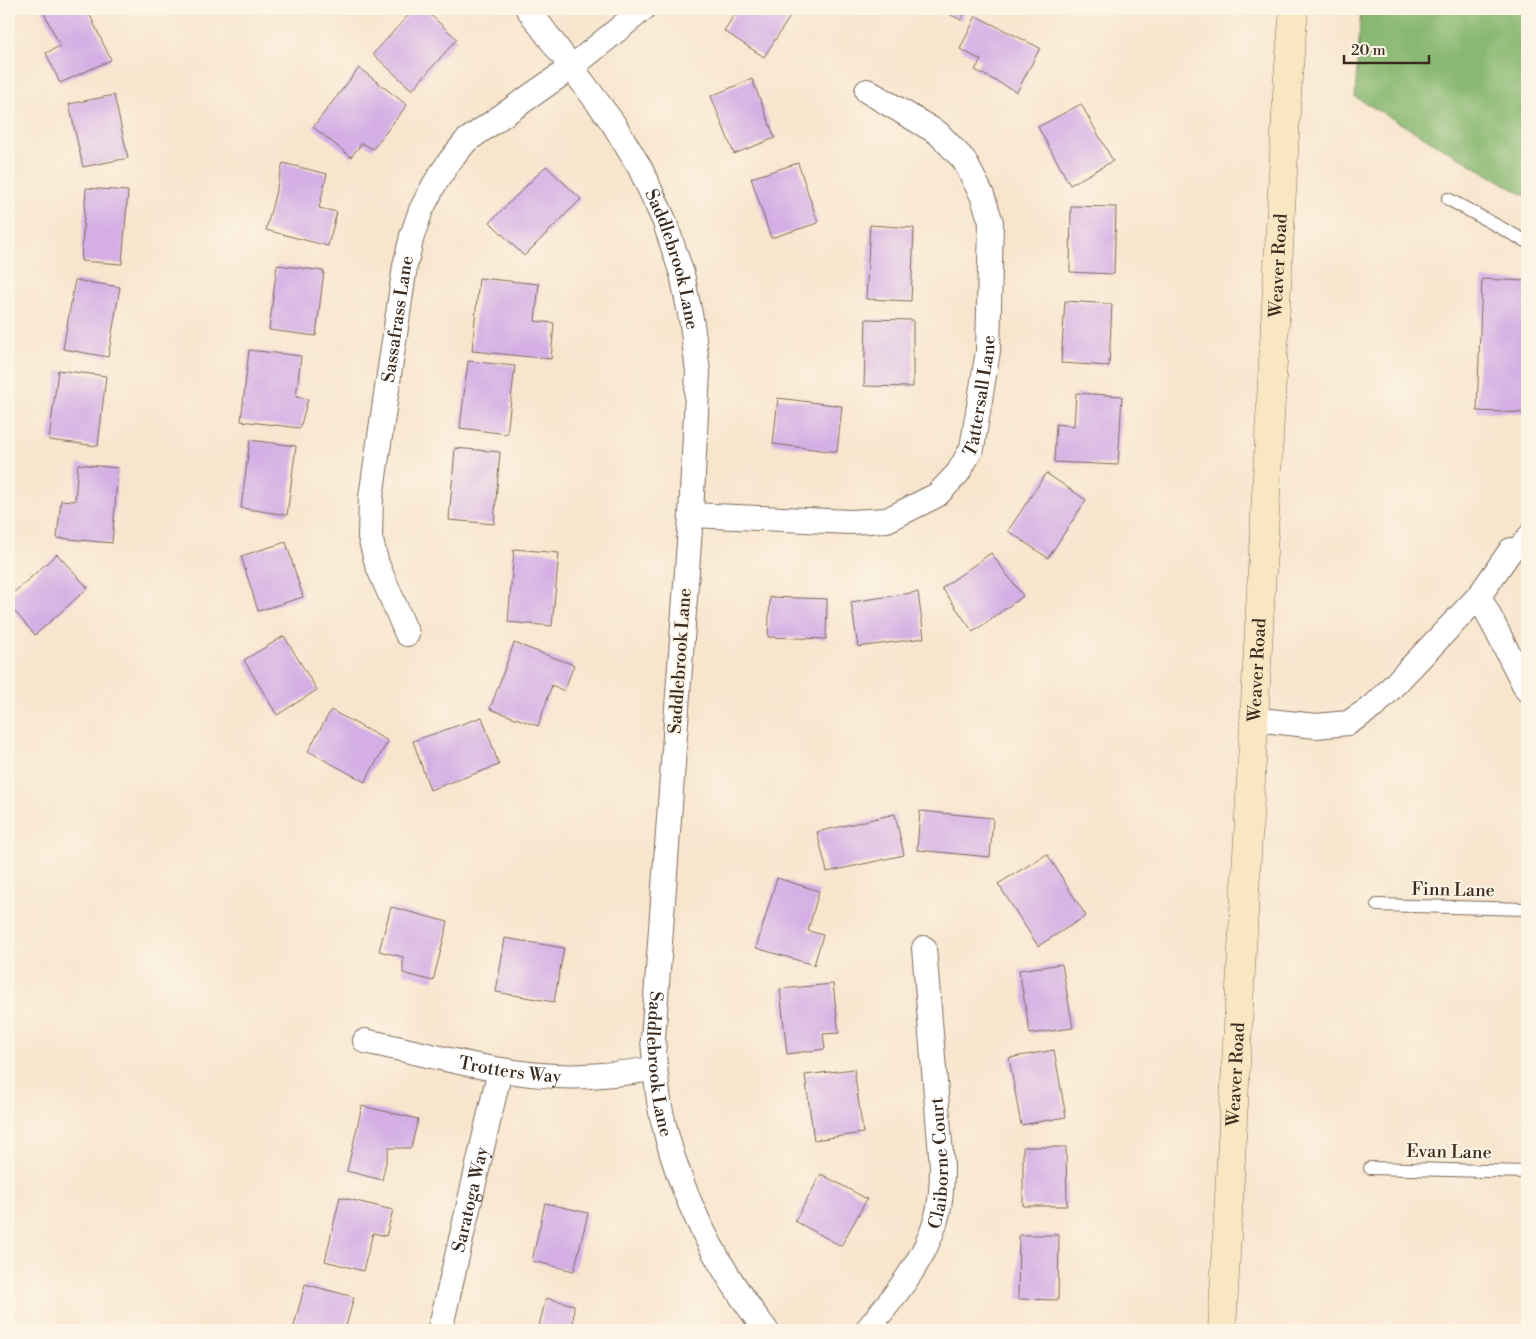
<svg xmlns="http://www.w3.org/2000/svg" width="1536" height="1339" font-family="'Libre Bodoni',serif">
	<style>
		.forest { fill: #88b871; stroke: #627148 }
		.building { fill: #d4aee5 }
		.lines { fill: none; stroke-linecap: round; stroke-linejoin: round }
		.service-casing { stroke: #7d6b5c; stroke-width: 14 }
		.minor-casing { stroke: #7d6b5c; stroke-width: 26 }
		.secondary-casing { stroke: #7d6b5c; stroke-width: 29 }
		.service { stroke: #fff; stroke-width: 12 }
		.minor { stroke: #fff; stroke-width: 24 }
		.secondary { stroke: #f9e7c3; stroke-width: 28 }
		.labels { text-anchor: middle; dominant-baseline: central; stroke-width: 4; stroke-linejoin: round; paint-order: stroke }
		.street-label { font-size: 18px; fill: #3b2a1e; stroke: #fcf5e5 }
	</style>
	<rect width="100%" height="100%" fill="#fcf5e5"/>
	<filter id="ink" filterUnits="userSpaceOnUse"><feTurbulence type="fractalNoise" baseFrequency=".02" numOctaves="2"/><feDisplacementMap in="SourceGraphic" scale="10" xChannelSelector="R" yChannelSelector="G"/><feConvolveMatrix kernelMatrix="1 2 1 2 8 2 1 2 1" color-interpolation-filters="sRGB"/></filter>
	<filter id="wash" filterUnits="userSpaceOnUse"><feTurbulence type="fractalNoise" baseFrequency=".0096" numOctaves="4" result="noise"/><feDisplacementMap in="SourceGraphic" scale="20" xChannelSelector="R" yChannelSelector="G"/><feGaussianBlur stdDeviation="1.12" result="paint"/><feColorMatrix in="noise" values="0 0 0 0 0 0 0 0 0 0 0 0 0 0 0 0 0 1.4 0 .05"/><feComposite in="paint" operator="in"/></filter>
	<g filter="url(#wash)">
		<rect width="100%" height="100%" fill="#f8e5ce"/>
		<polygon class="forest" points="1361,9 1527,9 1527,197 1355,97"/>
		<g id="blocks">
			<g class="building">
				<polygon points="42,9 87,9 111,60 60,83 46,53 60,46"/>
				<polygon points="414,9 424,9 457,39 412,90 373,54"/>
				<polygon points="738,9 795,9 764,57 724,31"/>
				<polygon points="939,9 967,9 961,20"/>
				<polygon points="976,16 1040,48 1017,92 975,70 981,60 960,49"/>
				<polygon points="359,68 407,105 373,149 362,143 351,157 313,127"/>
				<polygon points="752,79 775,138 734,154 711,96"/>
				<polygon points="114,95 128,158 83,167 69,104"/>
				<polygon points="1081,104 1113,161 1070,185 1038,127"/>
				<polygon points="283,163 327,174 319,208 337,212 328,246 266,230"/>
				<polygon points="798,163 818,223 771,238 751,178"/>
				<polygon points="546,166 581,199 524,256 490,222"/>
				<polygon points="86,188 128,191 122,264 81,261"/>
				<polygon points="1071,206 1116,207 1114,274 1070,272"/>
				<polygon points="870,225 914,228 911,301 866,299"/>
				<polygon points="277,265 324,271 316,336 269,330"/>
				<polygon points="479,278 539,284 535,321 554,323 551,359 472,351"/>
				<polygon points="1482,279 1527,281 1527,413 1477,411"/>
				<polygon points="75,280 120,287 108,357 63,349"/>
				<polygon points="1065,301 1112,304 1109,366 1061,363"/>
				<polygon points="866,319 913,320 913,387 864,386"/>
				<polygon points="249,350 301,356 296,397 308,399 300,428 241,421"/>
				<polygon points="468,361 515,366 507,434 460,428"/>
				<polygon points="58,370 106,376 98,446 49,440"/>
				<polygon points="1076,393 1122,396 1118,465 1054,462 1056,424 1074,426"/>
				<polygon points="778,398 842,406 837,452 773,444"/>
				<polygon points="250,440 296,446 287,515 241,508"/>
				<polygon points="455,448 500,452 494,524 449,520"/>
				<polygon points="78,464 118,468 112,543 57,538 61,500 75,501"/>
				<polygon points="1046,473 1086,500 1048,558 1008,531"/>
				<polygon points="286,542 303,597 258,611 241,556"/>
				<polygon points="514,549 559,553 552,626 508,622"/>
				<polygon points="991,553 1023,596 973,632 942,588"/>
				<polygon points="57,554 88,588 35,635 9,605 9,597"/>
				<polygon points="918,592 924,638 858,647 851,602"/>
				<polygon points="770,597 827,599 826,639 768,637"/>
				<polygon points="284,636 317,690 277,715 244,660"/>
				<polygon points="514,643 574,665 564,691 552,685 538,726 490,709"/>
				<polygon points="331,710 388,741 365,782 308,751"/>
				<polygon points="482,717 499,765 430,790 413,741"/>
				<polygon points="920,811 993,818 990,857 917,850"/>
				<polygon points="895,814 904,855 827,872 817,832"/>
				<polygon points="1047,854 1086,916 1038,946 998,884"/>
				<polygon points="777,878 819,891 808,931 823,935 814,965 756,948"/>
				<polygon points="391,907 448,922 433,981 403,973 403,957 379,951"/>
				<polygon points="505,938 564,948 554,1002 496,992"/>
				<polygon points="1062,964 1073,1028 1030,1034 1019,970"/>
				<polygon points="833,984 839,1033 823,1034 825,1049 787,1054 780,989"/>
				<polygon points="1054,1050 1066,1117 1021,1125 1009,1058"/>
				<polygon points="854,1069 863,1133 814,1140 805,1075"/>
				<polygon points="362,1106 418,1119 411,1148 389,1148 382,1180 347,1171"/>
				<polygon points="1023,1147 1066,1147 1067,1206 1023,1206"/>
				<polygon points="821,1174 867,1199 841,1246 795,1221"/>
				<polygon points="340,1197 393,1210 386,1236 373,1233 363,1271 325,1261"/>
				<polygon points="545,1203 588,1213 574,1271 532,1261"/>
				<polygon points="1019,1235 1059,1235 1058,1300 1018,1299"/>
				<polygon points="305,1284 354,1297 345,1330 293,1330"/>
				<polygon points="546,1298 574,1305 573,1325 593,1330 538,1330"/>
			</g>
		</g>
	</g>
	<g filter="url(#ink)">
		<use href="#blocks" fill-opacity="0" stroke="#7d6b5c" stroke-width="1"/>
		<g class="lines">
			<defs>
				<g id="service">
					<polyline points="1448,199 1527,242"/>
					<polyline points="1511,550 1527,530"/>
					<polyline points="1377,905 1527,909"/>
					<polyline points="1370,1168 1527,1172"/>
				</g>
				<g id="minor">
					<path id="s1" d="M528,9L613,123L640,168L664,220L682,274L692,324L698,372L691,515L653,1039C655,1063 656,1088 661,1112C678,1192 716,1266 766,1330"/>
					<path id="s2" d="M691,515L850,522L887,520L937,495L958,473L972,448L988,351L991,222L982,195L964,160L938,133L867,91"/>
					<polyline points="1479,596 1527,690"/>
					<path id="s3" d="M407,634L377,564L370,537L371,497L405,266L412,236L421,210L434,185L449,162L466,141L572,67L643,9"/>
					<polyline points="1253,719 1316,726 1348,723 1374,706 1479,596 1511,550"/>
					<path id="s4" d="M365,1041C427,1054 492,1073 556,1076C589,1078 622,1073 655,1069"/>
					<path id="s5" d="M440,1330L500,1070"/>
					<path id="s6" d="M867,1330C894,1296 924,1262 936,1220C941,1203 942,1184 942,1167L924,948"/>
				</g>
				<g id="secondary">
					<path id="s7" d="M1222,1330L1288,77L1294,9"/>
				</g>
			</defs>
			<use href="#service" class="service-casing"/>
			<use href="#minor" class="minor-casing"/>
			<use href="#secondary" class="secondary-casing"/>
			<use href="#service" class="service"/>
			<use href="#minor" class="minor"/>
			<use href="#secondary" class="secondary"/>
		</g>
	</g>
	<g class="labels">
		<g class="street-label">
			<text stroke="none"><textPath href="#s1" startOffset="292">Saddlebrook Lane</textPath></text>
			<text stroke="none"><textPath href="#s7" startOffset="1066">Weaver Road</textPath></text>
			<text stroke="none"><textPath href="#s3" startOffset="324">Sassafrass Lane</textPath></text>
			<text stroke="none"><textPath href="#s2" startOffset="364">Tattersall Lane</textPath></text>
			<text transform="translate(680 661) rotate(-86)">Saddlebrook Lane</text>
			<text stroke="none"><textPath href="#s7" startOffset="661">Weaver Road</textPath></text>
			<text transform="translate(1453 890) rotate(1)">Finn Lane</text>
			<text stroke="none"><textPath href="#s1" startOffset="1102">Saddlebrook Lane</textPath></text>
			<text stroke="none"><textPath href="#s4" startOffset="148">Trotters Way</textPath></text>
			<text stroke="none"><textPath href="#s7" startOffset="256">Weaver Road</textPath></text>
			<text transform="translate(1449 1152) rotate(1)">Evan Lane</text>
			<text stroke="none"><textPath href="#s6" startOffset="188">Claiborne Court</textPath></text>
			<text stroke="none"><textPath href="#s5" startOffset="134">Saratoga Way</textPath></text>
		</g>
	</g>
	<rect width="1536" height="1339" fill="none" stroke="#fcf5e5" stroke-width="30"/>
	<path d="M1344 55v8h85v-8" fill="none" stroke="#3b2a1e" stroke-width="2.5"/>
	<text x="1351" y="55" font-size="15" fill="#3b2a1e" stroke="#fcf5e5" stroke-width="4" paint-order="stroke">20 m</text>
</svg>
